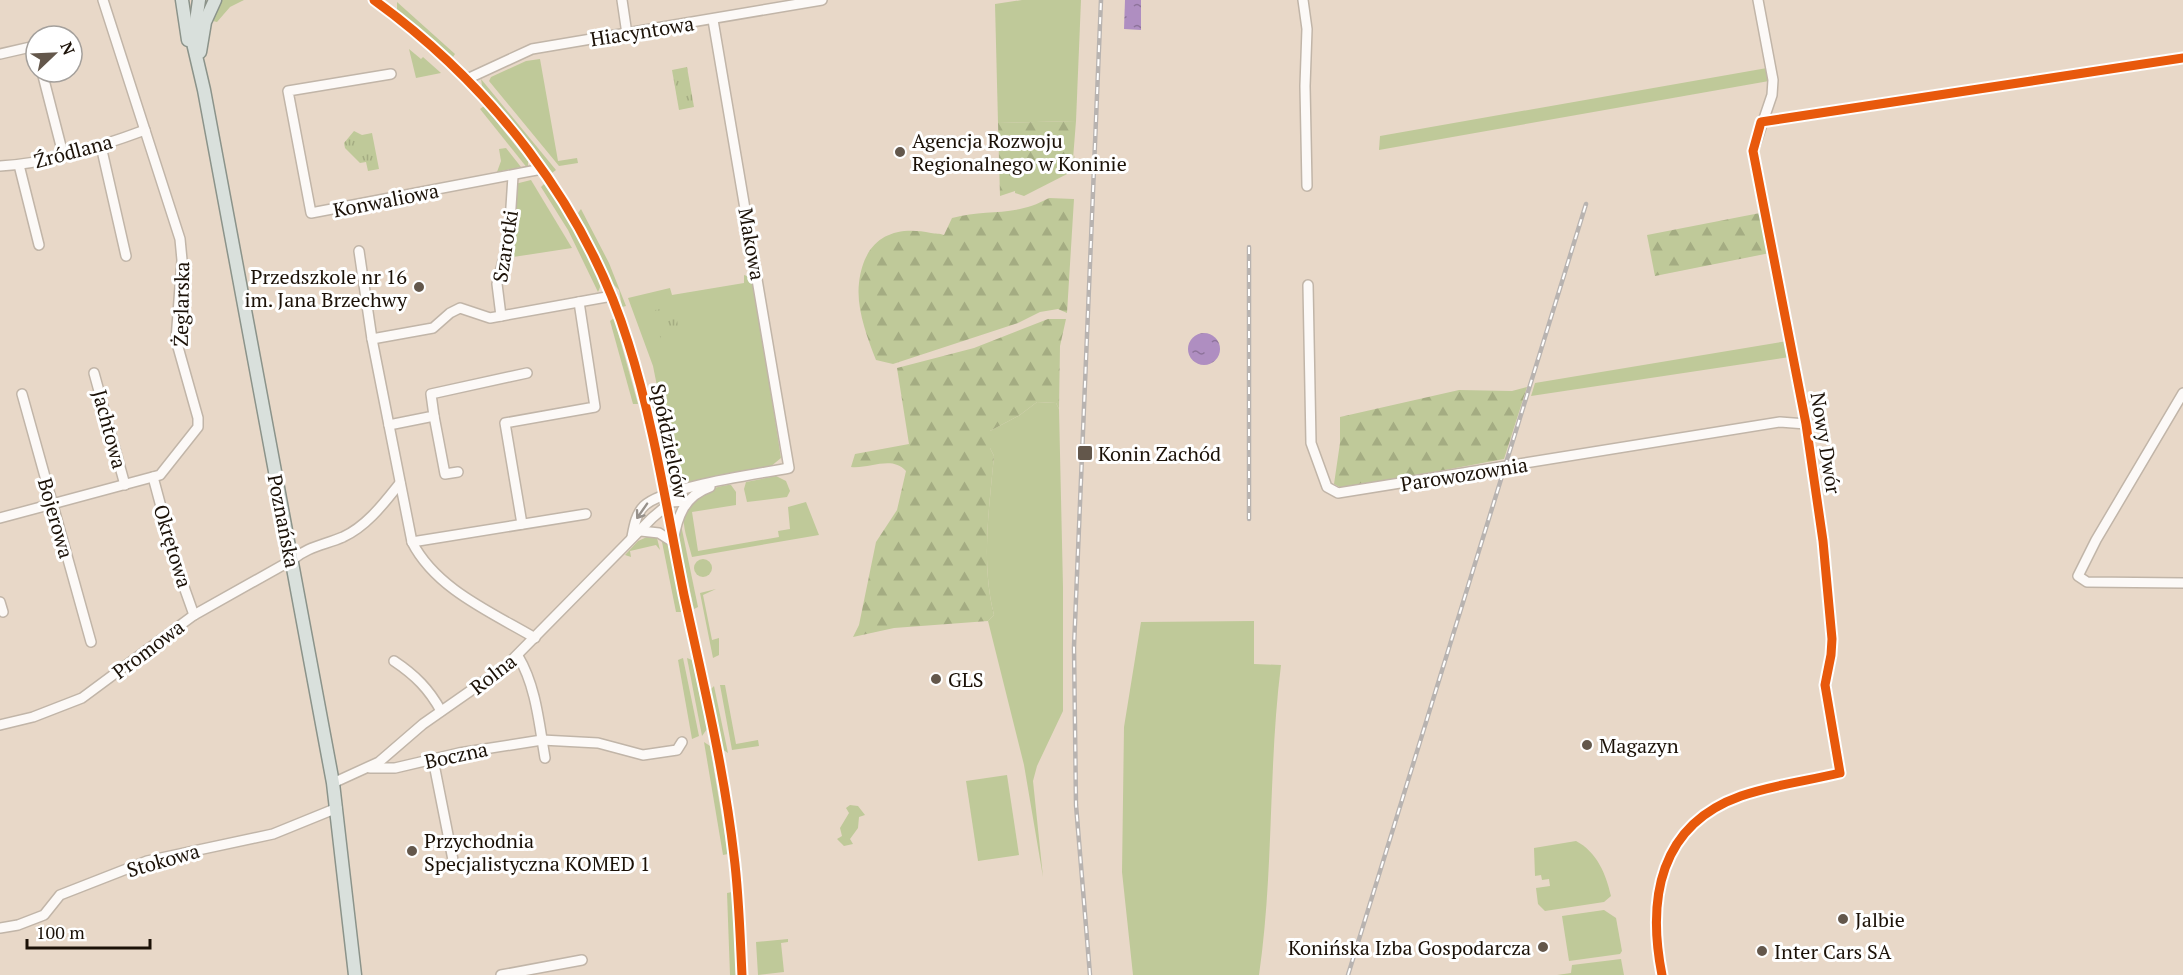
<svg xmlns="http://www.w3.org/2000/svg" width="2183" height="975" font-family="'PT Serif',serif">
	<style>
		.grass { fill: #bfc999 }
		.forest { fill: url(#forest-firs) }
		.park { fill: url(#park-tufts) }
		.water { fill: url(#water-ripples) }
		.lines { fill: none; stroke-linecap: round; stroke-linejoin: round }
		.minor-casing { stroke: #c1b5a8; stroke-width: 12 }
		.major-casing { stroke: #8b938a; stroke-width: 15 }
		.minor { stroke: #fcf9f7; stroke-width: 9 }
		.major { stroke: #d9e0dc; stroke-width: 12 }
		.rail-casing { stroke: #b8b3b0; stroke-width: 4.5 }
		.rail { stroke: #fff; stroke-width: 2; stroke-dasharray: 7; stroke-linecap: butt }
		.cycleway-casing { stroke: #fff; stroke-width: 13 }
		.cycleway { stroke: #e8590c; stroke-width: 9 }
		.oneway { stroke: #97918b }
		.poi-dot { fill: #63574b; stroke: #fff; stroke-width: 2 }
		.labels { text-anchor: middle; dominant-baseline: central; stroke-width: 6; stroke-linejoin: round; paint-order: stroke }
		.street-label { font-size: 20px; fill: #1b1107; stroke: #fff }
		.poi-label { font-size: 20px; fill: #1b1107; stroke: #fff; text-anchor: start }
	</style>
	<defs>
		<pattern id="forest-firs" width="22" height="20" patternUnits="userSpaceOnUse" patternTransform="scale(1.5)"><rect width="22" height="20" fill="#bfc999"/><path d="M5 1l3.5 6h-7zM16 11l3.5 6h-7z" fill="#a4ac82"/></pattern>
		<pattern id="park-tufts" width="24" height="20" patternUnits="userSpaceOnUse" patternTransform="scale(1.5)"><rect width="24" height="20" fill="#bfc999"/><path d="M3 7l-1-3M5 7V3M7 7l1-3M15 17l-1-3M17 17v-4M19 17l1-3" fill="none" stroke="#a4ac82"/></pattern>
		<pattern id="water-ripples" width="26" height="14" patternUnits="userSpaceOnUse" patternTransform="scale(1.5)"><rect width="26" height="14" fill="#af8ec1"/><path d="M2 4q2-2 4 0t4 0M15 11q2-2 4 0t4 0" fill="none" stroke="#8e739b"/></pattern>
	</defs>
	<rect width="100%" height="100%" fill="#e8d8c8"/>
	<g class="grass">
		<polygon points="222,0 244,0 230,7 217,22 209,20"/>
		<polygon points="1022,0 1081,0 1076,121 998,123 995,4"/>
		<polygon points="397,2 455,54 453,57 397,10"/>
		<polygon points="409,49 421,59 423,57 441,73 416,78"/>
		<polygon points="540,59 558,161 577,158 578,163 559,166 489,81 491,77 526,61"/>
		<polygon points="1767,68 1769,81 1379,150 1380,136"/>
		<polygon points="481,79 556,170 552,173 482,86"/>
		<polygon points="484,106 528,161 528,169 480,109"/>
		<polygon points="506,148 521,167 497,172 501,161 499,149"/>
		<polygon points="1075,155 1071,172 1024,196 1015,193 1016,163 1073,159"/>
		<polygon points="531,180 572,248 507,258 515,184"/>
		<path d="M545,183C568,216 585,249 601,285L598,292L568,230L541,187Z"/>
		<polygon points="581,209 609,263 626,306 622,307 619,290 612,283 578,213"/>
		<polygon points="744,275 753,278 754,282 781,458 770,467 681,484 676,481 653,366 628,298 670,288 672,295 744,283"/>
		<polygon points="614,318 638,404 633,404 610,321"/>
		<polygon points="1787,341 1790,357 1531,396 1535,383"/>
		<path d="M1037,402L1056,403L1059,409L1063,587V711L1037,766L1033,781L1043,877L1024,765L988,621L994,615C981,563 989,509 994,456L990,448V431L1020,415Z"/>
		<polygon points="656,406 672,482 666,475 651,407"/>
		<polygon points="776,476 786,481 790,491 787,497 747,502 744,489 746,482"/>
		<path d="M731,485L736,492V505L692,512L698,551L779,537L778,531L790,529L788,507L806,502L819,535L692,557C689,544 682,527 684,514C687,497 716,485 731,485Z"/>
		<polygon points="680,520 698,607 694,609 678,535"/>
		<polygon points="649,536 657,538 660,550 656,545 630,551 631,557 625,555 638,541"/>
		<polygon points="661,537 668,544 682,612 676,612"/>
		<circle cx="703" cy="568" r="9"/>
		<polygon points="716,589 703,595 712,640 719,638 719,655 713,658 700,593"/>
		<path d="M1254,621V664L1281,665C1268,768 1274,872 1259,975H1133L1122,872L1124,727L1141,622Z"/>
		<polygon points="683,658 699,736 692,739 678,660"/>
		<polygon points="687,658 692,660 707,729 702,736"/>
		<polygon points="720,685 725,685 736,744 758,740 759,746 732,750"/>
		<polygon points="714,686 728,753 722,749 710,690"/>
		<polygon points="704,742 710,746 728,854 723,855"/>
		<polygon points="1007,775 1019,855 978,861 966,781"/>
		<polygon points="850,805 858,806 865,815 859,817 858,828 850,839 853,844 844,846 837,839 842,836 840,828 849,813 846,808"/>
		<path d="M1576,841C1597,852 1606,874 1611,896L1604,902L1545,911L1538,904L1536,888L1550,886L1549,879L1542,880L1541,875L1535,876L1534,848Z"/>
		<polygon points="732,892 736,975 730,975 727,893"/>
		<polygon points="1604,910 1616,918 1622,951 1620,954 1569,961 1562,916"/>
		<polygon points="788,939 788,942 781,943 784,972 758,975 756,942"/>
		<polygon points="1621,959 1624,975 1557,975 1571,973 1572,965"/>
	</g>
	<g class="forest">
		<polygon points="1076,121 1073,159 1016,163 1018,190 1000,196 998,123"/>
		<path d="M1049,198L1074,199L1067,313L1058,309L1040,312L1018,323L893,364L876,360C867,337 856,308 859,283C864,239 892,225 931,233C936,234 939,233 944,235L952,218C987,208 1013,218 1049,198Z"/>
		<polygon points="1760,213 1770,253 1655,276 1647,235"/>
		<path d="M1048,319H1066L1060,346L1059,409L1056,403L1037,402L1020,415L990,431V448L994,456C989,509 981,564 994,615L988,621L894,628L853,637L859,625L876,542L897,510L906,471C892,455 870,469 851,467L855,454L909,444L897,368L974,348Z"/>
		<polygon points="1527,387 1504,459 1343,489 1334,484 1340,443 1340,417 1459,390 1512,391"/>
	</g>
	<g class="park">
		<polygon points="687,67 694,107 679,110 672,70"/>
		<polygon points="354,131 362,135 372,133 379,169 368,171 366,162 360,163 345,148 344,143"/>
		<polygon points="675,307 680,339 661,342 655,310"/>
	</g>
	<g class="water">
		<polygon points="1125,0 1141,0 1141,30 1124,29"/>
		<circle cx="1204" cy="349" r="16"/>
	</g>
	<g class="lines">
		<defs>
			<g id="minor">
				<path d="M374,0C490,84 585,204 628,342C654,424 667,511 684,595C703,682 724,768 734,856C739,895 740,935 742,975"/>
				<polyline points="622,0 627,34"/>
				<polyline points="1303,0 1307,29 1305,86 1307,186"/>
				<polyline points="0,54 35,46 36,49"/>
				<polyline points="42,72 63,154"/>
				<polyline points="391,74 288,91 311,213 542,169"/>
				<polyline points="467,79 532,49 822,0"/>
				<polyline points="1761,122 2183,58"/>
				<polyline points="101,146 126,256"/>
				<polyline points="19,165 39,245"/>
				<path d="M0,166C46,164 102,146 145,130"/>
				<path d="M359,251L372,339L412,542C436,589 491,612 535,638"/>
				<polyline points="1308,285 1311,443 1327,487 1338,493 1780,422 1806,424"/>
				<polyline points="501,316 497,284 509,238 513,176"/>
				<polyline points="372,339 433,328 450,313 460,308 490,318 612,296"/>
				<polyline points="94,373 125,485"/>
				<polyline points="2183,393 2096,540 2078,576 2087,582 2183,583"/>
				<polyline points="22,394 91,642"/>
				<polyline points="434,416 445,474 458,472"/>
				<polyline points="389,425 434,416 431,394 527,373"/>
				<polyline points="153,477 178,570 194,615"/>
				<polyline points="0,518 160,475 198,427 198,418 176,340 182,260 180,239 103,0"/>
				<polyline points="522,524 505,423 595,407 579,302"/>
				<path d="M641,531L659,533L673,542C677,517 684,496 710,487"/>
				<path d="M632,537C634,526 636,514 644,506C663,487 758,474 789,468L713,20"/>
				<polyline points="412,542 586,514"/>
				<polyline points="0,602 3,612"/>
				<path d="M518,656C536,686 539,723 545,758"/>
				<path d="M394,661C415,675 429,689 441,711"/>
				<path d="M0,725L33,717L82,698L194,615L292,560C307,547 324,545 343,537C367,526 384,503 400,483"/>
				<polyline points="433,759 453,860"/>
				<polyline points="370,768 395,768 459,753 542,740 598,743 643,755 677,750 682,742"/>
				<polyline points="333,783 379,762 423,724 506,666 652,518 671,502 687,501"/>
				<polyline points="0,928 18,925 44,915 60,895 147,861 273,834 337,808"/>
				<polyline points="501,975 582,960"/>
				<path d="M1662,975C1647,899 1659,825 1741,796C1772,785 1807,781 1840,773L1825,685L1831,655L1832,639L1823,541L1806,424L1753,151L1772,95L1773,80L1758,0"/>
			</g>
			<g id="major">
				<polyline points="182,0 188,40"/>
				<polyline points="199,0 193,43 204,90 333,783 355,975"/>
				<polyline points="200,52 205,22 215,0"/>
			</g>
		</defs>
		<use href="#minor" class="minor-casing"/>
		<use href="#major" class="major-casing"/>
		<use href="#minor" class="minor"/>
		<use href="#major" class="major"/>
		<defs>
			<g id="rail">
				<polyline points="1249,247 1249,519"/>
				<polyline points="1090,975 1076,805 1074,647 1101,0"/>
				<polyline points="1348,975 1586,204"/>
			</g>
		</defs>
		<use href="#rail" class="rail-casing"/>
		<use href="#rail" class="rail"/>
		<defs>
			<g id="cycleway">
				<path d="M374,0C490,84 585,204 628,342C654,424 667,511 684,595C703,682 724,768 734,856C739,895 740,935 742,975"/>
				<path d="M1662,975C1647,899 1659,825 1741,796C1772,785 1807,781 1840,773L1825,685L1831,655L1832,639L1823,541L1806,424L1753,151L1761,122L2183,58"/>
			</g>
		</defs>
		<use href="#cycleway" class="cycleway-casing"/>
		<use href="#cycleway" class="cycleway"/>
	</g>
	<defs><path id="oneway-shaft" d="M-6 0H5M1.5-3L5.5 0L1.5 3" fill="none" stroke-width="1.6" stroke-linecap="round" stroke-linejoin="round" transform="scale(1.5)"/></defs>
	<use class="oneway" href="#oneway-shaft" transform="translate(642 511) rotate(125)"/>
	<g class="poi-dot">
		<circle cx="900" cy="152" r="6"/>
		<circle cx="419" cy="287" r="6"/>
		<rect x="1077" y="445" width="16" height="16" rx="3"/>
		<circle cx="936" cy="679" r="6"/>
		<circle cx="1587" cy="745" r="6"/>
		<circle cx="412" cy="851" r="6"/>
		<circle cx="1843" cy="919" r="6"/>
		<circle cx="1543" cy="947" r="6"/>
		<circle cx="1762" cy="951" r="6"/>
	</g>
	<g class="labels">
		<g class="street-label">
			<text transform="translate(642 31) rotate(-9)">Hiacyntowa</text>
			<text transform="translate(73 151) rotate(-15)">Źródlana</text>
			<text transform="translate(386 200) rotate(-11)">Konwaliowa</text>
			<text transform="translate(752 244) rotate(80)">Makowa</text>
			<text transform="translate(505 246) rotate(-81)">Szarotki</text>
			<text transform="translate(181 304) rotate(-89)">Żeglarska</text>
			<text transform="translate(110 429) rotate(75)">Jachtowa</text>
			<text transform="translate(670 441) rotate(78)">Spółdzielców</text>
			<text transform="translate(1826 443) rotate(81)">Nowy Dwór</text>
			<text transform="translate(1464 474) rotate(-9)">Parowozownia</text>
			<text transform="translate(56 518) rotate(74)">Bojerowa</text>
			<text transform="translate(284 521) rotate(79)">Poznańska</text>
			<text transform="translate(173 546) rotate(73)">Okrętowa</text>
			<text transform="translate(148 649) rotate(-37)">Promowa</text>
			<text transform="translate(493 674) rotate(-38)">Rolna</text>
			<text transform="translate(456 755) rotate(-12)">Boczna</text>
			<text transform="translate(163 860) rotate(-16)">Stokowa</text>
		</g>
		<g class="poi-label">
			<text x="912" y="140">Agencja Rozwoju<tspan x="912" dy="23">Regionalnego w Koninie</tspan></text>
			<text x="407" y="276" text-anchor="end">Przedszkole nr 16<tspan x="407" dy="23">im. Jana Brzechwy</tspan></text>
			<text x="1098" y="453">Konin Zachód</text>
			<text x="948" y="679">GLS</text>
			<text x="1599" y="745">Magazyn</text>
			<text x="424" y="840">Przychodnia<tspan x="424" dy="23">Specjalistyczna KOMED 1</tspan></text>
			<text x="1855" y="919">Jalbie</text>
			<text x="1531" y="947" text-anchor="end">Konińska Izba Gospodarcza</text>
			<text x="1774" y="951">Inter Cars SA</text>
		</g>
	</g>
	<g transform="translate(54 54) rotate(67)"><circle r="28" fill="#ffffff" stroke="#a4a09c" stroke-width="1.5"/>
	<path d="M0-4.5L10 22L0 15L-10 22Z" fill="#63574b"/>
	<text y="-9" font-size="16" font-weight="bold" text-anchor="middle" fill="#1b1107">N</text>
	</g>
	<path d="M27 939v9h123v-9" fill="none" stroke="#1b1107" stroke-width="3"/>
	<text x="36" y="939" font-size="18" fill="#1b1107" stroke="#ffffff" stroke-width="4.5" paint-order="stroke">100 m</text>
</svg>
